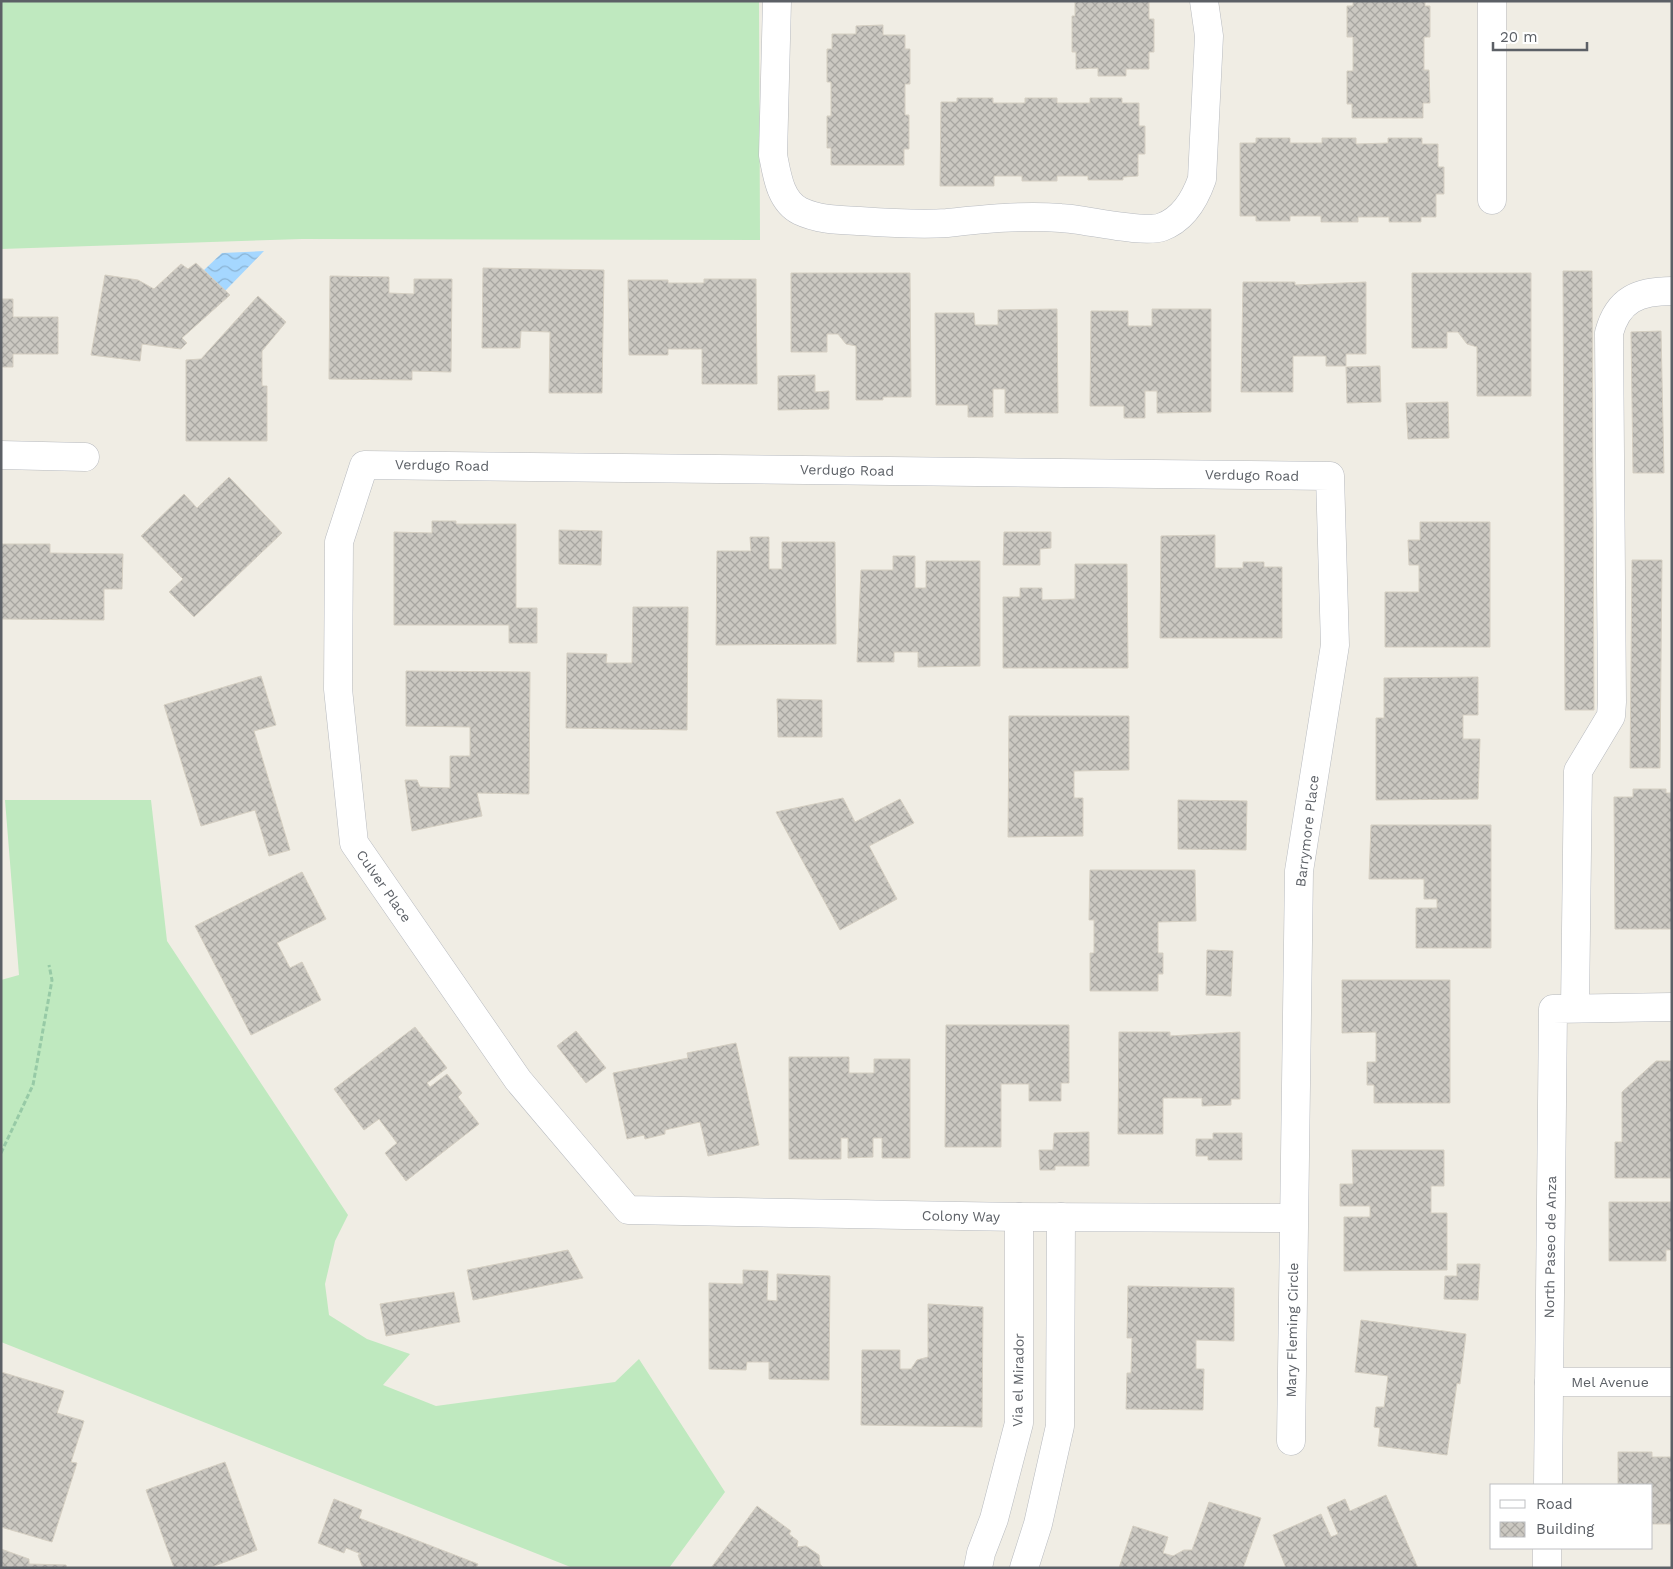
<svg xmlns="http://www.w3.org/2000/svg" width="1673" height="1569" font-family="'Work Sans',sans-serif">
	<style>
		.grass { fill: #bfe9bf }
		.water { fill: url(#water-waves) }
		.building { fill: url(#building-cross-hatch); stroke: #d5cfc2 }
		.lines { fill: none; stroke-linecap: round; stroke-linejoin: round }
		.minor-casing { stroke: #b7babf; stroke-width: 29 }
		.path { stroke: #97caa6; stroke-width: 3; stroke-dasharray: 5 2.5; stroke-linecap: butt }
		.minor { stroke: #fff; stroke-width: 28 }
		.labels { text-anchor: middle; dominant-baseline: central; stroke-width: 4.5; stroke-linejoin: round; paint-order: stroke }
		.street-label { font-size: 14px; fill: #5c6066; stroke: #fff }
	</style>
	<defs>
		<pattern id="water-waves" width="16" height="10" patternUnits="userSpaceOnUse" patternTransform="scale(1.25)"><rect width="16" height="10" fill="#a5d7ff"/><path d="M0 5q4-4 8 0t8 0" fill="none" stroke="#8ab2d2"/></pattern>
		<pattern id="building-cross-hatch" width="8" height="8" patternUnits="userSpaceOnUse" patternTransform="scale(1.25)"><rect width="8" height="8" fill="#cbc8c1"/><path d="M0 0l8 8M0 8l8-8" fill="none" stroke="#a8a6a1"/></pattern>
	</defs>
	<rect width="100%" height="100%" fill="#f0ede4"/>
	<g class="grass">
		<polygon points="1,1 759,1 760,240 302,239 1,249"/>
		<polygon points="5,800 151,800 167,941 348,1215 335,1241 325,1284 329,1315 367,1339 410,1354 383,1385 436,1406 615,1382 639,1359 725,1492 669,1568 573,1568 1,1342 1,980 19,975"/>
	</g>
	<polygon class="water" points="264,251 225,291 204,270 222,253"/>
	<g class="building">
		<polygon points="1075,1 1149,1 1149,19 1154,19 1154,52 1149,52 1149,69 1126,69 1126,76 1098,76 1098,68 1076,69 1076,52 1072,52 1072,16 1075,16"/>
		<polygon points="1353,1 1425,1 1425,6 1430,6 1430,37 1424,37 1424,70 1429,70 1430,103 1423,103 1423,118 1352,118 1352,104 1347,104 1347,71 1353,71 1353,37 1347,37 1347,6 1353,6"/>
		<polygon points="883,25 883,35 905,35 905,49 910,49 910,84 905,84 905,115 909,115 909,149 904,149 904,165 831,165 831,148 827,148 827,116 831,116 831,82 827,82 827,49 832,49 832,34 856,34 856,26"/>
		<polygon points="957,98 993,98 993,103 1025,103 1025,98 1057,98 1057,103 1090,103 1090,98 1122,98 1122,103 1139,103 1139,126 1145,126 1145,154 1138,154 1138,176 1123,177 1123,180 1088,180 1088,176 1057,176 1057,181 1022,181 1022,176 994,176 994,186 940,186 941,102 957,102"/>
		<polygon points="1256,138 1290,138 1290,143 1322,143 1322,138 1356,138 1356,144 1388,143 1388,138 1422,138 1422,144 1438,144 1438,167 1444,167 1444,194 1436,194 1436,217 1421,217 1421,222 1389,222 1389,217 1358,217 1358,222 1321,222 1321,216 1290,216 1290,221 1256,221 1256,216 1240,216 1240,143 1256,143"/>
		<polygon points="196,263 230,295 182,338 187,343 181,349 142,344 140,361 91,355 105,275 138,280 154,289 181,264 188,269"/>
		<polygon points="483,268 604,270 602,393 549,393 550,332 521,331 520,348 482,348"/>
		<polygon points="1563,271 1592,271 1594,710 1565,710"/>
		<polygon points="791,273 910,273 911,397 883,397 883,400 856,400 856,346 846,344 838,334 827,334 827,352 791,352"/>
		<polygon points="1412,273 1531,273 1531,396 1477,396 1477,347 1467,344 1458,332 1447,332 1447,348 1412,348"/>
		<polygon points="330,276 389,277 389,293 414,294 414,279 452,279 451,372 412,371 412,380 329,379"/>
		<polygon points="704,279 756,279 757,384 702,384 702,349 668,349 668,355 629,355 628,280 668,280 668,283 704,283"/>
		<polygon points="1243,282 1295,282 1295,285 1366,282 1366,354 1346,354 1346,366 1326,366 1326,356 1293,356 1293,392 1241,392"/>
		<polygon points="258,296 286,322 262,351 262,386 267,386 267,441 186,441 186,360 201,359"/>
		<polygon points="1,299 13,299 13,317 58,317 58,354 13,354 13,367 1,367"/>
		<polygon points="1057,309 1058,413 1005,413 1005,389 993,389 993,417 968,417 968,405 936,405 935,313 974,313 975,325 998,325 998,310"/>
		<polygon points="1152,309 1211,309 1211,412 1157,413 1157,391 1145,391 1145,418 1124,418 1124,406 1090,406 1091,311 1128,311 1128,326 1152,326"/>
		<polygon points="1661,331 1664,473 1633,473 1631,332"/>
		<polygon points="1380,366 1381,402 1347,403 1346,367"/>
		<polygon points="815,375 815,392 829,391 829,409 778,410 778,376"/>
		<polygon points="1448,402 1449,438 1408,439 1406,403"/>
		<polygon points="229,477 282,533 194,617 169,592 183,579 141,536 184,494 197,508"/>
		<polygon points="432,521 456,521 456,524 516,524 516,608 537,608 537,643 509,643 509,625 394,625 394,532 432,533"/>
		<polygon points="1420,522 1490,522 1490,647 1385,647 1385,592 1419,592 1419,565 1409,565 1408,540 1420,540"/>
		<polygon points="559,530 602,531 601,565 559,564"/>
		<polygon points="1004,532 1051,532 1051,548 1040,549 1040,565 1003,565"/>
		<polygon points="1215,535 1215,568 1243,568 1243,562 1264,562 1264,567 1282,567 1282,638 1160,638 1161,536"/>
		<polygon points="750,537 769,537 769,569 782,569 782,542 835,542 836,644 716,645 717,551 751,551"/>
		<polygon points="1,544 50,544 50,553 123,554 122,589 104,589 104,620 1,619"/>
		<polygon points="893,556 915,556 915,588 926,588 926,561 980,561 980,666 918,667 918,652 894,652 894,662 857,662 861,570 893,570"/>
		<polygon points="1632,560 1662,560 1660,768 1630,768"/>
		<polygon points="1075,564 1127,564 1128,668 1003,668 1003,597 1020,597 1020,588 1042,588 1042,600 1075,599"/>
		<polygon points="633,607 688,607 687,730 566,728 567,653 607,654 606,663 632,663"/>
		<polygon points="406,671 530,672 529,794 477,793 482,816 412,831 405,780 417,780 420,787 450,788 450,756 470,756 470,727 406,726"/>
		<polygon points="261,676 276,725 254,731 290,850 269,856 255,810 201,826 164,705"/>
		<polygon points="1478,677 1478,715 1463,715 1463,739 1480,739 1478,799 1376,800 1376,718 1384,718 1384,678"/>
		<polygon points="777,699 822,700 822,737 778,737"/>
		<polygon points="1009,716 1129,716 1129,770 1074,771 1074,798 1083,798 1083,836 1008,837"/>
		<polygon points="1633,789 1666,789 1666,793 1672,793 1672,929 1615,929 1614,797 1633,797"/>
		<polygon points="843,798 855,822 900,799 914,823 869,846 897,899 840,930 776,812"/>
		<polygon points="1178,800 1247,801 1246,850 1178,849"/>
		<polygon points="1371,825 1491,825 1491,948 1416,948 1416,908 1437,908 1437,899 1424,899 1424,879 1369,879"/>
		<polygon points="1090,870 1195,870 1196,921 1158,922 1158,953 1163,953 1163,974 1158,974 1158,991 1090,991 1090,953 1094,953 1094,920 1089,920"/>
		<polygon points="302,872 326,919 277,943 290,968 302,962 321,1000 251,1035 195,926"/>
		<polygon points="1207,950 1233,951 1231,996 1206,995"/>
		<polygon points="1342,980 1450,980 1450,1103 1374,1103 1374,1085 1367,1085 1367,1062 1376,1062 1376,1032 1342,1033"/>
		<polygon points="946,1025 1069,1025 1069,1083 1061,1083 1061,1101 1029,1101 1029,1084 1001,1084 1001,1147 945,1147"/>
		<polygon points="415,1027 447,1068 427,1083 430,1087 447,1074 462,1093 458,1097 479,1124 406,1181 385,1153 397,1143 379,1119 364,1130 334,1089"/>
		<polygon points="576,1031 606,1068 586,1083 557,1046"/>
		<polygon points="1119,1032 1170,1032 1170,1036 1240,1032 1240,1099 1231,1099 1231,1105 1202,1106 1202,1098 1163,1098 1163,1134 1118,1134"/>
		<polygon points="736,1043 759,1145 708,1156 700,1122 665,1130 665,1134 645,1139 644,1135 627,1139 613,1073 688,1058 687,1053"/>
		<polygon points="789,1057 849,1057 849,1073 874,1073 874,1059 910,1059 910,1158 882,1158 882,1138 873,1138 873,1157 848,1158 848,1138 841,1138 841,1159 789,1159"/>
		<polygon points="1656,1061 1672,1061 1672,1178 1615,1178 1615,1142 1622,1142 1622,1092"/>
		<polygon points="1089,1132 1089,1166 1055,1166 1055,1170 1040,1170 1039,1150 1053,1150 1054,1133"/>
		<polygon points="1213,1133 1242,1133 1242,1160 1208,1160 1208,1156 1196,1156 1196,1139 1213,1139"/>
		<polygon points="1352,1150 1444,1150 1444,1186 1431,1186 1431,1213 1447,1213 1447,1270 1344,1271 1344,1217 1370,1217 1370,1206 1340,1206 1340,1184 1353,1184"/>
		<polygon points="1609,1202 1672,1202 1672,1250 1666,1250 1666,1261 1609,1261"/>
		<polygon points="568,1250 583,1278 473,1300 467,1270"/>
		<polygon points="1457,1264 1480,1264 1478,1300 1444,1299 1445,1276 1457,1276"/>
		<polygon points="743,1270 768,1271 767,1300 777,1301 777,1274 830,1276 829,1380 769,1379 769,1362 747,1362 746,1370 709,1369 709,1283 743,1284"/>
		<polygon points="1128,1286 1234,1288 1234,1341 1196,1340 1196,1369 1204,1369 1203,1410 1126,1409 1127,1373 1131,1373 1132,1338 1127,1338"/>
		<polygon points="454,1292 460,1322 386,1336 380,1304"/>
		<polygon points="928,1304 983,1307 982,1427 861,1425 862,1350 900,1350 900,1369 911,1369 917,1360 928,1357"/>
		<polygon points="1361,1320 1466,1334 1460,1384 1457,1383 1447,1455 1378,1446 1380,1428 1374,1427 1376,1407 1384,1407 1388,1376 1355,1372"/>
		<polygon points="1,1372 64,1391 57,1413 84,1421 71,1462 77,1463 52,1542 1,1527"/>
		<polygon points="1618,1452 1652,1452 1652,1457 1672,1457 1672,1524 1652,1524 1652,1485 1618,1485"/>
		<polygon points="225,1462 257,1550 209,1568 174,1568 146,1490"/>
		<polygon points="1386,1495 1418,1568 1286,1568 1273,1535 1321,1514 1331,1537 1338,1534 1327,1507 1345,1499 1350,1511"/>
		<polygon points="334,1499 362,1510 359,1518 478,1564 476,1568 363,1568 358,1555 361,1554 346,1548 344,1553 318,1543"/>
		<polygon points="1209,1502 1261,1518 1243,1568 1119,1568 1133,1526 1168,1537 1163,1553 1173,1556 1184,1550 1192,1550"/>
		<polygon points="757,1506 791,1531 789,1534 798,1541 797,1547 806,1546 819,1555 820,1564 824,1568 711,1568"/>
		<polygon points="1,1549 29,1559 29,1564 66,1565 67,1568 1,1568"/>
	</g>
	<g class="lines">
		<defs>
			<g id="minor">
				<path d="M777,1L773,155C777,175 780,201 800,211C819,220 839,220 860,221C889,223 918,225 947,223C984,219 1023,215 1061,218C1084,219 1143,234 1162,227C1184,219 1195,199 1202,179L1209,36L1204,1"/>
				<polyline points="1492,200 1492,1"/>
				<polyline points="1,455 85,457"/>
				<path d="M1575,1008L1578,771L1611,716L1612,702L1609,333C1618,299 1639,291 1672,291"/>
				<polyline points="1549,1382 1672,1382"/>
				<polyline points="1291,1441 1299,871 1335,645 1330,476 364,465 339,542 338,689 354,843 518,1080 628,1210 1019,1217 1294,1218"/>
				<polyline points="1548,1485 1553,1009 1672,1007"/>
				<polyline points="978,1568 981,1553 994,1519 1019,1423 1019,1217"/>
				<polyline points="1024,1568 1038,1524 1060,1426 1061,1217"/>
				<polyline points="1547,1568 1547,1548"/>
			</g>
		</defs>
		<use href="#minor" class="minor-casing"/>
		<polyline class="path" points="1,1153 33,1085 52,980 49,965"/>
		<use href="#minor" class="minor"/>
	</g>
	<g class="labels">
		<g class="street-label">
			<text transform="translate(442 465) rotate(1)">Verdugo Road</text>
			<text transform="translate(847 470) rotate(1)">Verdugo Road</text>
			<text transform="translate(1252 475) rotate(1)">Verdugo Road</text>
			<text transform="translate(1307 831) rotate(-83)">Barrymore Place</text>
			<text transform="translate(384 886) rotate(55)">Culver Place</text>
			<text transform="translate(961 1216) rotate(1)">Colony Way</text>
			<text transform="translate(1550 1247) rotate(-89)">North Paseo de Anza</text>
			<text transform="translate(1292 1330) rotate(-89)">Mary Fleming Circle</text>
			<text transform="translate(1018 1380) rotate(-89)">Via el Mirador</text>
			<text x="1610" y="1382">Mel Avenue</text>
		</g>
	</g>
	<rect width="1673" height="1569" fill="none" stroke="#5c6066" stroke-width="5"/>
	<rect x="1490" y="1484" width="162" height="65" fill="#ffffff" stroke="#bebfc2"/>
	<rect x="1500" y="1500" width="25" height="8" fill="#ffffff" stroke="#bebfc2"/>
	<text x="1536" y="1509" font-size="15" fill="#5c6066">Road</text>
	<rect x="1500" y="1522" width="25" height="15" fill="url(#building-cross-hatch)" stroke="#bebfc2"/>
	<text x="1536" y="1534" font-size="15" fill="#5c6066">Building</text>
	<path d="M1493 42v8h94v-8" fill="none" stroke="#5c6066" stroke-width="2.5"/>
	<text x="1500" y="42" font-size="15" fill="#5c6066" stroke="#ffffff" stroke-width="4" paint-order="stroke">20 m</text>
</svg>
